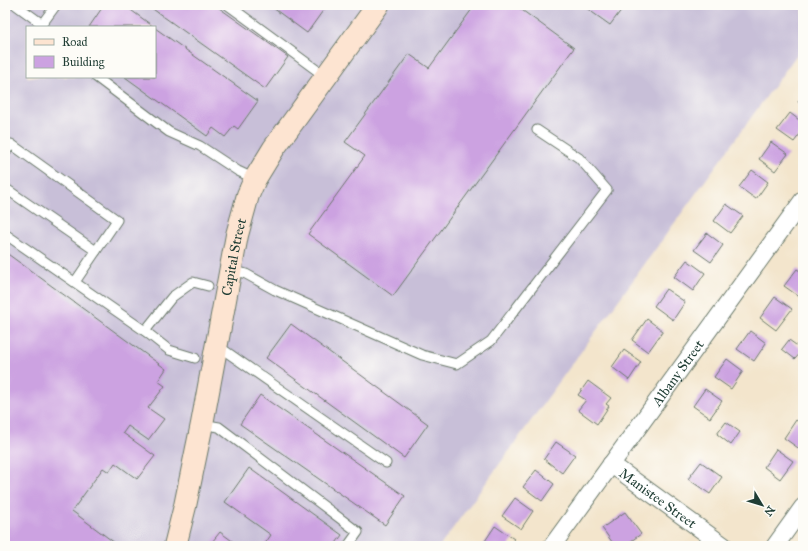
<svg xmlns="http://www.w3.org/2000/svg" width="808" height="551" font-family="'IM FELL Great Primer',serif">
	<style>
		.industrial { fill: #c8bfd8; fill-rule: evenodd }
		.building { fill: #cca2e1 }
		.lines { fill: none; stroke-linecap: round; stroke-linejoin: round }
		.lane-casing { stroke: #697869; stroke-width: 11 }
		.street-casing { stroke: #697869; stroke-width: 19 }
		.secondary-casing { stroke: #697869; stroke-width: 24 }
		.lane { stroke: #fff; stroke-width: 9 }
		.street { stroke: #fff; stroke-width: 17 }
		.secondary { stroke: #fde4d1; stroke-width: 22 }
		.labels { text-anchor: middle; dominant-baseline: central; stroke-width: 3.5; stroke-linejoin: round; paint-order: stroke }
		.street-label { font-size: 14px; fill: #1f3d34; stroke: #fdfcf7 }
	</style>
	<rect width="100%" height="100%" fill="#fdfcf7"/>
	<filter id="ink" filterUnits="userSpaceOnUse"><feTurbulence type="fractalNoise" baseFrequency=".025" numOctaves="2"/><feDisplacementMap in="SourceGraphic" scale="8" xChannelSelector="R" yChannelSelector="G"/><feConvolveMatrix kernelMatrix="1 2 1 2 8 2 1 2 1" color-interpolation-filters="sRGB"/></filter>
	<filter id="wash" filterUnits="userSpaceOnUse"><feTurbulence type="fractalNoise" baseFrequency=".012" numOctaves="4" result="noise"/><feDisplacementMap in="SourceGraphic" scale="16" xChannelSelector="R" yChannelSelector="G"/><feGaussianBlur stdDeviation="0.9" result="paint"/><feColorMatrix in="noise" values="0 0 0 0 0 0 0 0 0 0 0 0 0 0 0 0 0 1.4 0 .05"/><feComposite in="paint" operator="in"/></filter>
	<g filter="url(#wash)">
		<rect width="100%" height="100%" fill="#f3e5cc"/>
		<path class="industrial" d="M5,5H803V46L440,546H5ZM27,27H155V77H27Z"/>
		<g id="blocks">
			<g class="building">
				<polygon points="104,5 124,5 154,27 89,27"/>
				<polygon points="151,5 215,5 288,57 265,89 150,7"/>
				<polygon points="269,5 327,5 307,33"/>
				<polygon points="475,5 515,5 574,48 393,296 308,234 365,156 345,142 409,54 429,68"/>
				<polygon points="582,5 625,5 610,25"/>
				<polygon points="155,28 258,101 238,129 234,126 225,137 213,128 207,136 125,77 155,77"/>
				<polygon points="803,94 803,105 798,102"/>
				<polygon points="790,113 803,123 803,130 794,142 777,130"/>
				<polygon points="771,142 788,154 775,171 759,159"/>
				<polygon points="752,170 768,182 756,199 739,187"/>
				<polygon points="726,204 743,216 730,233 714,221"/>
				<polygon points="707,233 723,245 711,262 694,250"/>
				<polygon points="5,252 166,369 158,381 165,386 148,408 164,419 148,440 128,426 123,433 155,456 137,479 115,463 109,472 103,468 72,511 119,546 5,546"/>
				<polygon points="687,260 705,273 693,291 674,277"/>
				<polygon points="797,269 803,273 803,295 801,298 784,286"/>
				<polygon points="666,289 685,302 673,320 654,306"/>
				<polygon points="775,297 792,309 776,330 760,318"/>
				<polygon points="647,319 663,331 648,352 632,340"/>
				<polygon points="291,324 428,424 404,458 266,358"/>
				<polygon points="750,331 766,343 754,361 737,349"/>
				<polygon points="789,340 803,350 795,359 782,349"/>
				<polygon points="624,350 641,362 629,380 612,367"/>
				<polygon points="727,359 743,371 731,389 714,377"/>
				<polygon points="588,381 611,398 606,404 609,406 597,424 578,410 586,400 578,395"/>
				<polygon points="705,389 722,401 710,418 693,406"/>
				<polygon points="260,395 405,496 385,525 240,424"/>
				<polygon points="796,420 803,425 803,446 801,450 784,438"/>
				<polygon points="726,422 740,432 731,445 717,434"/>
				<polygon points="556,442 575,455 562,473 544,459"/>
				<polygon points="776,449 793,461 780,479 764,467"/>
				<polygon points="701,462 722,477 710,494 688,479"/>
				<polygon points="249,468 342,535 334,546 264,545 271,535 225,502"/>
				<polygon points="536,470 554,484 542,501 523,487"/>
				<polygon points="515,498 533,511 521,529 502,516"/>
				<polygon points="625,512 641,534 624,546 615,546 602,528"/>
				<polygon points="495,526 514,539 509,546 486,546 483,544"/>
				<polygon points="220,532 239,546 218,546 212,542"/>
				<polygon points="664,542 670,546 661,546"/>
			</g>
		</g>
	</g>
	<g filter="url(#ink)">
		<use href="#blocks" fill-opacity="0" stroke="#697869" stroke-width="1"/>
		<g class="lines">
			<defs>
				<g id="lane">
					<polyline points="16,5 42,24 56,5"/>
					<polyline points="228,5 326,77"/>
					<polyline points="96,77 169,132 200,146 238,171 255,179"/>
					<polyline points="5,153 11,144 117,220 75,282"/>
					<polyline points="5,188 96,251"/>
					<polyline points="5,234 145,331"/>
					<polyline points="230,269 246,274 275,290 422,355 457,364 491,341 607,190 579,158 537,130"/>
					<polyline points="218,346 386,463"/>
					<polyline points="195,358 169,350 145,331 172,297 193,282 208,286"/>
					<polyline points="202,424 219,427 358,532 348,546"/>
				</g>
				<g id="street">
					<path id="s1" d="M611,464L724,546"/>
					<path id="s2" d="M552,546L803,200"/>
					<polyline points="775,546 803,507"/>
				</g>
				<g id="secondary">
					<path id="s3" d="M175,546L185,506L202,424L237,235L248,195L255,179L274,148L378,5"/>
				</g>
			</defs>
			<use href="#lane" class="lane-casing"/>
			<use href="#street" class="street-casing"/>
			<use href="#secondary" class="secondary-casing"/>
			<use href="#lane" class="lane"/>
			<use href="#street" class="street"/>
			<use href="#secondary" class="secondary"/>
		</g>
	</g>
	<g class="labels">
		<g class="street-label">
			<text stroke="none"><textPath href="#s3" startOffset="295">Capital Street</textPath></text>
			<text stroke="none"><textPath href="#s2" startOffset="214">Albany Street</textPath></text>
			<text stroke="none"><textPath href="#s1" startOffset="58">Manistee Street</textPath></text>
		</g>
	</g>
	<rect width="808" height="551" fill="none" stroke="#fdfcf7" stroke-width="20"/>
	<rect x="26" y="26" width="130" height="52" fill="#fdfcf7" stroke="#a4b0a9"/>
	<rect x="34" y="39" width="20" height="6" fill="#fde4d1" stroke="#a4b0a9"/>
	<text x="62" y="46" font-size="12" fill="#1f3d34">Road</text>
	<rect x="34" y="56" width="20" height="12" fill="#cca2e1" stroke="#a4b0a9"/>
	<text x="62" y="66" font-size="12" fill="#1f3d34">Building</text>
	<g transform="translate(762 505) rotate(128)" stroke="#fdfcf7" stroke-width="3" paint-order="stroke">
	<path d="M0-3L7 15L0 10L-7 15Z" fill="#1f3d34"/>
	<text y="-6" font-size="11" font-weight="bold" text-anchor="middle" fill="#1f3d34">N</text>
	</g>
</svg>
